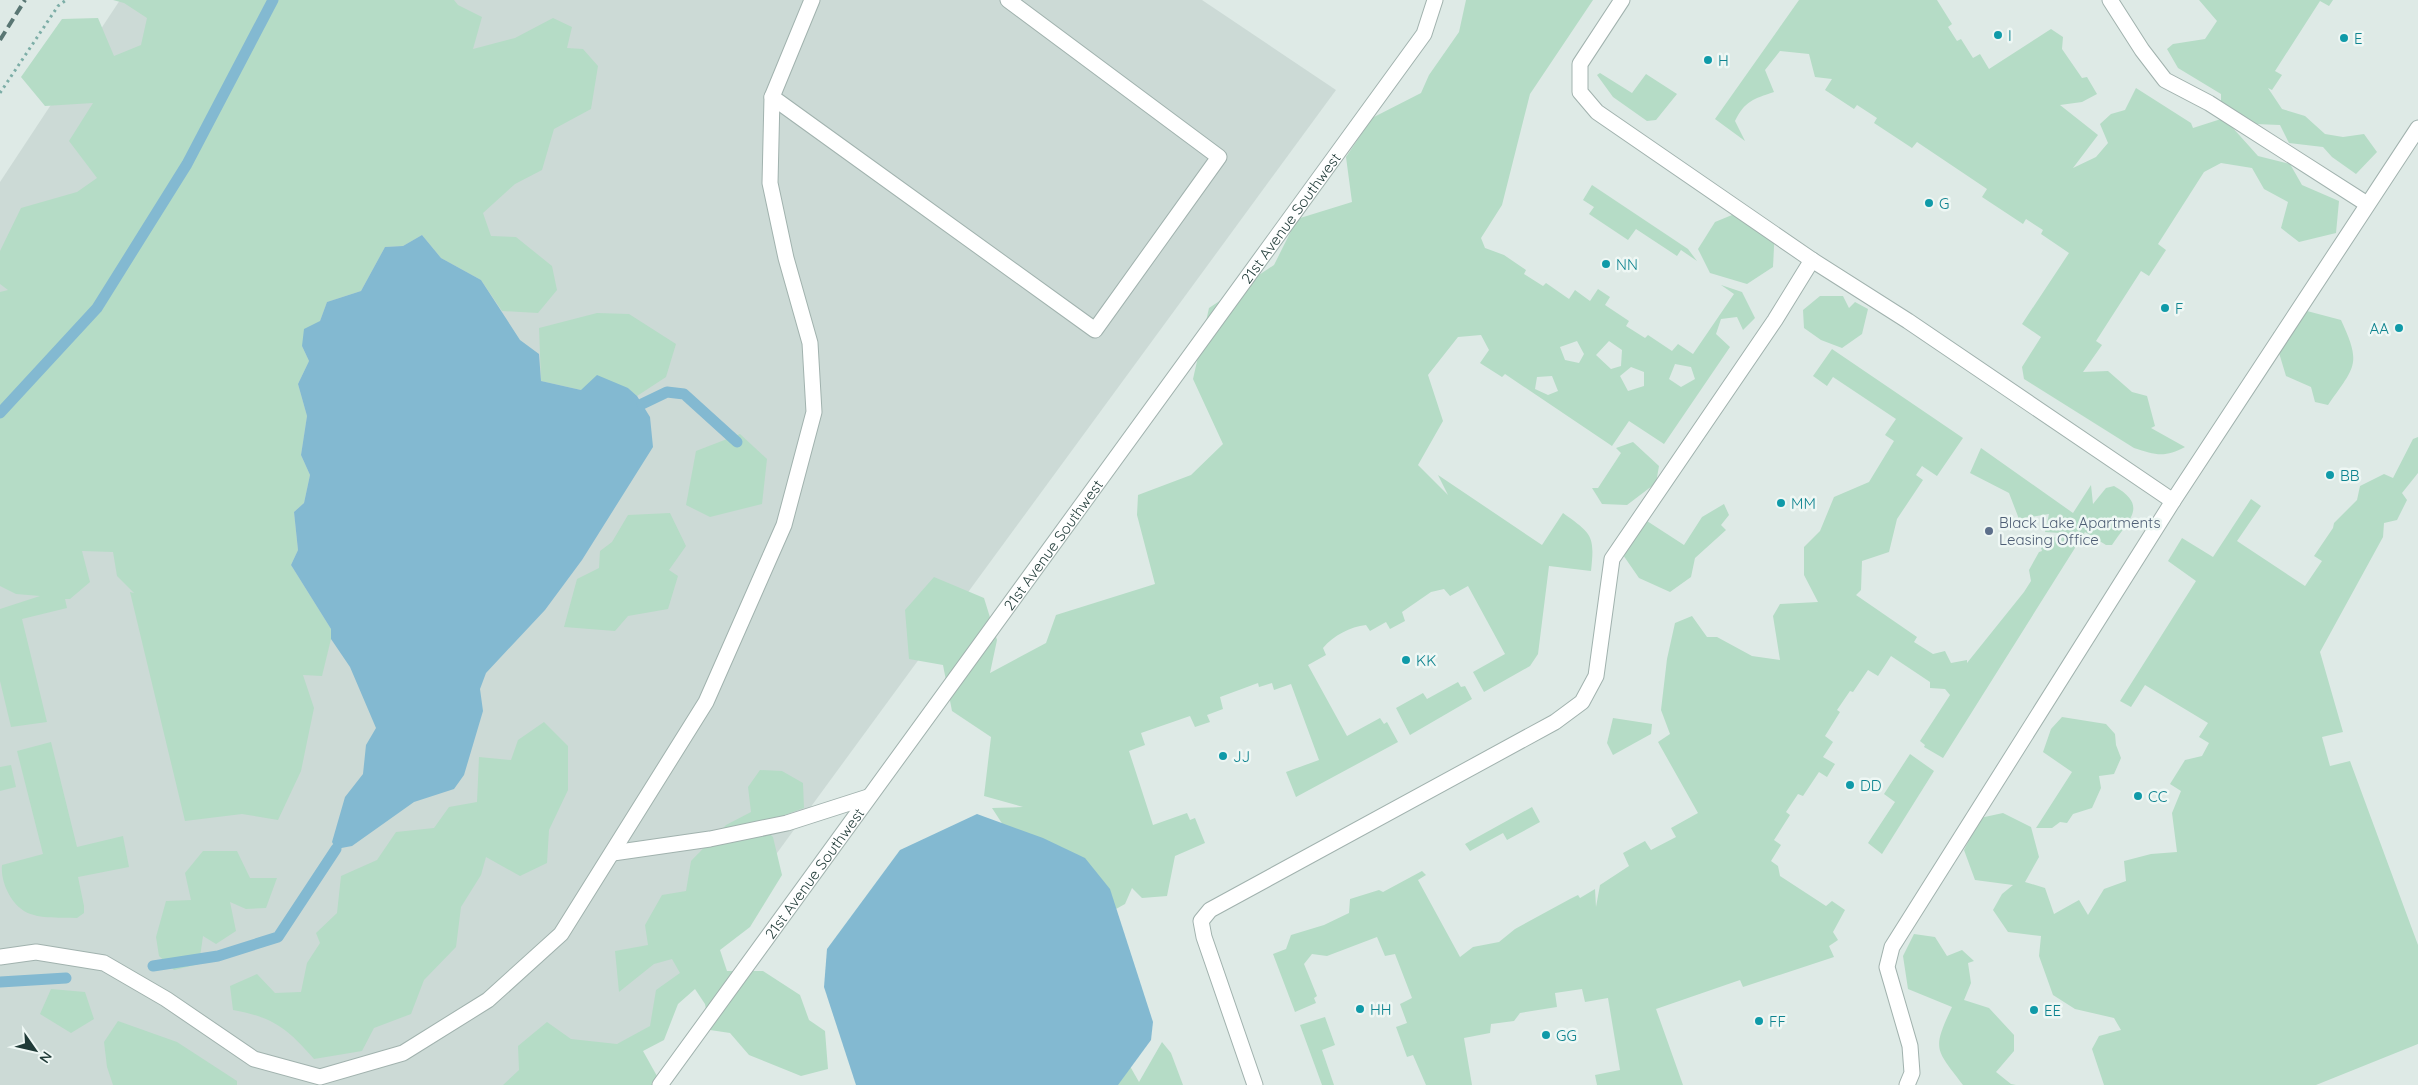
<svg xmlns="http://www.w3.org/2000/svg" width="2418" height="1085" font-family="Quicksand,sans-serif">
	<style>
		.built { fill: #ccdad6 }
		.green { fill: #b5dcc6; fill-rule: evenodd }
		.water { fill: #83b9d1 }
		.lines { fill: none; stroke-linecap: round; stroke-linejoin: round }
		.stream { stroke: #83b9d1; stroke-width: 11 }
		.lane-casing { stroke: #a1b2ae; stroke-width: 17 }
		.street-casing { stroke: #a1b2ae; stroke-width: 17 }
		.path { stroke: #7daea7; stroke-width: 3; stroke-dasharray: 2.5 4; stroke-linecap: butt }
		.lane { stroke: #fff; stroke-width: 15 }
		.street { stroke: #fff; stroke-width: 15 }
		.rail { stroke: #597673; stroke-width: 4; stroke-dasharray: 10 5; stroke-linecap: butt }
		.culture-dot { fill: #0f9aa8; stroke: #eef7f4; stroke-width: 2 }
		.service-dot { fill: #5c6f8a; stroke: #eef7f4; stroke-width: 2 }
		.labels { text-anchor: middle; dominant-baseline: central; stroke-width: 5; stroke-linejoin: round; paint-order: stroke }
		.culture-label { font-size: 15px; fill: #0d838f; stroke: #eef7f4; text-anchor: start }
		.street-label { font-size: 15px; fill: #1f3a37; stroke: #eef7f4 }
		.service-label { font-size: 15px; fill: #4e5e75; stroke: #eef7f4; text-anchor: start }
	</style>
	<rect width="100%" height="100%" fill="#deeae6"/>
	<polygon class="built" points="120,0 1202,0 1336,90 607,1085 0,1085 0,182"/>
	<g class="green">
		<polygon points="113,0 454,0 458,5 482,17 473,49 515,38 553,18 572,27 567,48 583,49 598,66 591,109 554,129 542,170 515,184 483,213 491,236 516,237 552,266 557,290 538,313 502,311 481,280 441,258 422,235 403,246 385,247 361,291 327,302 320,321 302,346 309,361 298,384 307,416 301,455 310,475 304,503 294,512 298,550 291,565 331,629 331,639 322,676 303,675 314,708 301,771 278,820 242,814 185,821 130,592 134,593 117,576 113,552 82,551 90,582 70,599 65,599 67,608 22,619 47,722 11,727 0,681 0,609 40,596 16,594 0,586 0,292 8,290 0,284 0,251 21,208 77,192 97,178 69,141 93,103 45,106 21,77 62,19 98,18 114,56 141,45 147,18 124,3"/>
		<path d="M1466,0H1593L1530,94L1502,205L1481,238L1485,248L1504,255L1526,270L1524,274L1543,286L1546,283L1569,299L1575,290L1590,301L1598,289L1610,297L1605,305L1629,321L1626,326L1645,338L1648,335L1672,351L1678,344L1693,354L1734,294L1721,285L1742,292L1755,318L1743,330L1737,317L1721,319L1716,334L1730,347L1664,444L1629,421L1612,446L1505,374L1502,377L1480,363L1489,350L1481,335L1458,337L1428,375L1443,421L1418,465L1448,495L1438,475L1542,545L1563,513C1592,534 1595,535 1591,571L1549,566L1538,654L1530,666L1484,692L1473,672L1505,654L1468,586L1450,596L1444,589L1431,592L1402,612L1405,621L1390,629L1386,622L1370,631L1366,625C1350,627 1334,635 1323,648L1326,655L1308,665L1347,736L1380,718L1384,724L1387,722L1398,742L1296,797L1286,772L1319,760L1291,684L1274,690L1272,683L1259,687L1258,683L1220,697L1223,709L1207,715L1210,722L1195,727L1190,716L1141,733L1145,745L1129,751L1153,825L1187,813L1190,820L1195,818L1205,843L1175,856L1167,896L1142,898L1132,888L1125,904L1096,920L1005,828L992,808L1023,807L984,796L991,737L952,711L943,665L909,659L905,610L934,577L984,598L997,640L990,673L1046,643L1056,615L1155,584L1137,515L1138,495L1191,475L1223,444L1193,379L1209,308L1274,265L1297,219L1352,202L1346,157L1372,118L1421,93L1429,75L1459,32ZM1577,341L1584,354L1579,363L1565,360L1560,347ZM1609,341L1622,350L1621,366L1611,369L1596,355ZM1675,364L1691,367L1695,379L1681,387L1669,379ZM1631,367L1644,372V386L1628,391L1620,376ZM1552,376L1558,391L1548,395L1535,389L1537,377Z"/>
		<path d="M1799,0H1937L1952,24L1948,27L1957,41L1961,39L1973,58L1980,54L1989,69L2051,29L2063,37L2062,49L2082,78L2087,77L2097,94L2082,102L2060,105L2098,135L2073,168L2096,157L2108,143L2100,124L2111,114L2125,110L2136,88L2191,123L2193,128L2221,119V94L2178,68L2167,49L2173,44L2205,39L2217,21L2199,0H2333L2329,6L2320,1L2275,71L2282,75L2272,90L2268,88L2282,109L2305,116L2325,134L2343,137L2364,134L2377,152L2356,174L2332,157L2323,147L2289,143L2280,125L2255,124L2232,127L2258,156L2290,164L2302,185L2339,201L2336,233L2299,242L2281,228L2288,202L2264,189L2252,168L2221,163L2204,172L2158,244L2166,250L2149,276L2141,271L2096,341L2102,345L2083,372L2108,371L2132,392L2147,396L2155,426L2151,428L2185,447C2165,458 2155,455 2134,448L2024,379L2022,367L2041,337L2022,324L2069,253L2041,234L2043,230L2026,219L2023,224L1982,197L1987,189L1917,142L1912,148L1874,123L1877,118L1857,105L1854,109L1825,90L1832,79L1815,77L1809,54L1780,51L1765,70L1774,92C1753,99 1745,101 1735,121L1745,141L1715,119Z"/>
		<polygon points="1600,73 1632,93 1646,74 1677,94 1656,120 1647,121 1613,97 1597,75"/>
		<polygon points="1592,185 1688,249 1697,261 1681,250 1677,256 1636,229 1628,240 1589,214 1594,207 1583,200"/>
		<polygon points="1749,208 1775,227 1773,267 1747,284 1710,273 1698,249 1715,222"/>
		<polygon points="1820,296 1843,296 1849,308 1855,302 1868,309 1862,334 1842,348 1821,340 1804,328 1803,310"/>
		<path d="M2307,311L2341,320C2362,365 2355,366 2328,405L2315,402L2311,387L2286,376L2273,333Z"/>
		<polygon points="597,313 629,314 676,344 666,377 637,396 628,388 581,390 541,381 539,328"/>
		<path d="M1832,349L1963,438L1937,476L1922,466L1916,475L1923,480L1897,519L1889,552L1862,561L1861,590L1856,595L1917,637L1914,642L1933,654L1945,651L1951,663L1967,660V663L2024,592L2031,581L2029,570L2039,552L2042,551L2041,548L2048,538L2057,537L2060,533L2045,532L2049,514L2019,519L2009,493L1970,473L1981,448L2073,513L2091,485L2093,504L2106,488L2114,486C2149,506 2129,519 2112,545H2106L2085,532L1943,758L1924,747L1925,745L1920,741L1950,695L1945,689L1930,688V682L1891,656L1878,676L1868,670L1853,692L1850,691L1837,710L1840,712L1825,736L1833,742L1823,757L1835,764L1827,777L1819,772L1803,796L1798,794L1786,812L1790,815L1774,840L1781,845L1771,861L1778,866L1780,876L1826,906L1832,901L1845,910L1833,932L1838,940L1829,946L1834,957L1743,987L1740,980L1656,1009L1683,1085H1597L1595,1075L1620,1070L1608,998L1585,1002L1582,989L1555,993L1557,1007L1520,1013L1514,1021L1491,1024L1490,1033L1464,1038L1472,1085H1426L1413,1055L1407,1057L1396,1027L1407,1023L1400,1004L1412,998L1395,954L1385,956L1377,937L1327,956L1312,954L1304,964L1317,996L1314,998L1316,1003L1295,1012L1273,954L1286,949L1291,935L1324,925L1349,913L1350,899L1379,890L1383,892L1422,871L1426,875L1418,880L1460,957L1473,947L1499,942L1515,929L1570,899L1578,895L1580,898L1595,889L1596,907L1600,885L1629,866L1623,853L1645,841L1651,850L1676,837L1671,828L1698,813L1658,742L1670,734L1661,710L1667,659L1675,623L1692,616L1707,637H1717L1752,656L1780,660L1773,616L1780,604L1818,602L1804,575V547L1820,531L1834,497L1869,482L1894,441L1885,435L1896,419L1833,377L1827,386L1813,376Z"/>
		<polygon points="740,434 767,459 762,504 710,517 686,505 696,451"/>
		<polygon points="2418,437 2418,473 2402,493 2407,500 2397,520 2384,523 2383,537 2320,652 2343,732 2322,737 2330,766 2350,761 2418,945 2418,1044 2316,1085 2104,1085 2092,1049 2099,1036 2121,1030 2114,1018 2075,1009 2053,995 2039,956 2041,936 2008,932 1993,910 2002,894 2013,885 1975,880 1964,850 1980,818 2003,813 2031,827 2039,857 2025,882 2045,888 2054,914 2079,900 2088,915 2104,889 2126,881 2124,861 2151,854 2177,852 2172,813 2181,791 2170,784 2185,760 2202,756 2209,743 2199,737 2208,723 2145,685 2131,707 2120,701 2196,581 2168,561 2182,538 2213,557 2251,499 2261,506 2237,541 2305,586 2322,561 2314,556 2333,528 2334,523 2357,500 2360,486 2384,474 2393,478 2413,439"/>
		<polygon points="1633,442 1659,466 1656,483 1627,505 1602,504 1592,488 1598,488 1621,453 1616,448"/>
		<polygon points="1724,504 1729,515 1721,525 1726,530 1695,558 1691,577 1670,592 1639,578 1621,552 1647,521 1684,545 1702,517"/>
		<polygon points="670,513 686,546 669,570 678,576 668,609 628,616 615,631 564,627 577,579 599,568 600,551 612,542 628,515"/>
		<polygon points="1458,682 1461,687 1465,686 1472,699 1410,735 1396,708 1423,693 1427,699"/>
		<polygon points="2062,717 2106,724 2115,734 2116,745 2121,758 2114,774 2099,776 2101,788 2092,808 2073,814 2067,823 2060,822 2052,828 2036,828 2072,772 2043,752 2051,729"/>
		<polygon points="1613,718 1652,724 1651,734 1613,755 1607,743"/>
		<path d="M544,722L568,746V790L549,830L547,863L520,876L486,857L481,875L461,907L456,947L424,980L411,1014L374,1028L362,1051L314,1059C288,1029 273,1017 233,1010L230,986L257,974L275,993L301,992L307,963L320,943L316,933L337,913L341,876L377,860L396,832L434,828L449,807L477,802L479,757L511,760L518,740Z"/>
		<path d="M51,742L77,847L123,836L129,867L78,877L84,906V913L77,918C63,917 47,919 34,915C14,911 0,884 2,865L43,854L17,751Z"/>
		<polygon points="1910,754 1934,771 1882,854 1868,843 1895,802 1884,794"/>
		<polygon points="11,765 16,787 0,791 0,767"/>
		<polygon points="760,770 782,771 803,783 804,808 760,824 773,837 782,875 750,927 720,950 727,971 763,971 800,995 809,1020 825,1031 828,1069 801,1076 749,1055 730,1033 710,1030 705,1004 695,989 678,1004 664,1040 643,1051 662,1085 503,1085 519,1070 518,1046 547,1022 571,1039 617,1044 650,1026 656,990 680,973 672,959 654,964 619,992 615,951 648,945 645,925 662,895 686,891 691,861 726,825 751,812 748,787"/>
		<polygon points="1532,807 1540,822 1507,840 1503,833 1470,851 1465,844"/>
		<polygon points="203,851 237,851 250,878 277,878 266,908 246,909 230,902 236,931 216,944 203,936 199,964 174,970 159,956 156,937 166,901 191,900 185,873"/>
		<path d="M1914,934L1935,937L1947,956L1962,950L1974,961L1968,963L1971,983L1964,1000L1989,1008L2014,1035V1051L1996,1072L2011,1084L2016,1085H1963C1935,1048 1932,1050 1952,1007L1908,989L1903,956Z"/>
		<polygon points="51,989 85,992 94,1019 71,1033 40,1014"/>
		<polygon points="1325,1017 1335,1045 1322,1050 1334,1085 1322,1085 1300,1025"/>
		<polygon points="118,1021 177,1042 237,1081 237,1085 113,1085 107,1067 104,1042"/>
		<polygon points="1162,1042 1171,1053 1183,1085 1075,1085 1127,1061 1139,1082"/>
	</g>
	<g class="water">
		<polygon points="422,235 441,258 481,280 520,340 539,354 541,381 581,390 597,375 628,388 637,396 650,417 653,447 582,560 545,610 486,673 480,689 483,711 464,775 454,789 414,802 352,846 336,849 332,842 345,797 363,774 366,745 376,728 350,667 331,639 331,629 291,565 298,550 294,512 304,503 310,475 301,455 307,416 298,384 309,361 302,346 304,329 320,321 327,302 361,291 385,247 403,246"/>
		<polygon points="977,814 1043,838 1085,858 1110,889 1153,1022 1151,1040 1118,1085 856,1085 824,987 827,949 900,850"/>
	</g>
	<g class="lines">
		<g class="stream">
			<polyline points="642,404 667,392 684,394 737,442"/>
			<polyline points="0,413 97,308 187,164 273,0"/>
			<polyline points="153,966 218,956 278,937 336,849"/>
			<polyline points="0,982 66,978"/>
		</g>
		<defs>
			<g id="lane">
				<polyline points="1622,0 1580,64 1580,92 1597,112 1812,260"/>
				<polyline points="2110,0 2142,50 2165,80 2209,103 2367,204"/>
				<polyline points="772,97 1095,330 1219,157 1008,0"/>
				<polyline points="613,853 710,839 787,823 868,797"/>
				<polyline points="0,957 36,952 104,963 166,999 254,1059 320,1077 403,1053 488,1000 561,934 706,702 784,525 814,412 810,343 786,258 770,183 772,97 812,0"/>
				<polyline points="1255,1085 1204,937 1201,921 1210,910 1555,722 1582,702 1596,676 1612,559 1775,320 1812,260 1908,321 2173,501"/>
				<polyline points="1907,1085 1912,1073 1910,1046 1887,967 1892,947 2173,501 2418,128"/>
			</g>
			<g id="street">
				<path id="s1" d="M660,1085L1424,34L1435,0"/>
			</g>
		</defs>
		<use href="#lane" class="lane-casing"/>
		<use href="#street" class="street-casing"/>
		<polyline class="path" points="0,93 58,6 66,0"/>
		<use href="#lane" class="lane"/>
		<use href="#street" class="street"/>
		<polyline class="rail" points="0,40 25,0"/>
	</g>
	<g class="culture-dot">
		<circle cx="1998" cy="35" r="5"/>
		<circle cx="2344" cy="38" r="5"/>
		<circle cx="1708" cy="60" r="5"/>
		<circle cx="1929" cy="203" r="5"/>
		<circle cx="1606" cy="264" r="5"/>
		<circle cx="2165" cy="308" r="5"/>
		<circle cx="2399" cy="328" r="5"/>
		<circle cx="2330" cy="475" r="5"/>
		<circle cx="1781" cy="503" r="5"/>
		<circle cx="1406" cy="660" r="5"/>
		<circle cx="1223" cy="756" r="5"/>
		<circle cx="1850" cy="785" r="5"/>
		<circle cx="2138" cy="796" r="5"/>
		<circle cx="1360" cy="1009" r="5"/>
		<circle cx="2034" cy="1010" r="5"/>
		<circle cx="1759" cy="1021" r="5"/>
		<circle cx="1546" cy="1035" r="5"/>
	</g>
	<circle class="service-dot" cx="1989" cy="531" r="5"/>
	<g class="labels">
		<g class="culture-label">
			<text x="2008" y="35">I</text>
			<text x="2354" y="38">E</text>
			<text x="1718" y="60">H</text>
			<text x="1939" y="203">G</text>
			<text x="1616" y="264">NN</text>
			<text x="2175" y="308">F</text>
			<text x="2389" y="328" text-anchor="end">AA</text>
			<text x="2340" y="475">BB</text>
			<text x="1791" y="503">MM</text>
			<text x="1416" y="660">KK</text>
			<text x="1233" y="756">JJ</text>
			<text x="1860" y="785">DD</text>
			<text x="2148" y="796">CC</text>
			<text x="1370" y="1009">HH</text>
			<text x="2044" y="1010">EE</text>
			<text x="1769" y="1021">FF</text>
			<text x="1556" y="1035">GG</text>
		</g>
		<g class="street-label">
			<text stroke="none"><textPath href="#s1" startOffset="1072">21st Avenue Southwest</textPath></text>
			<text stroke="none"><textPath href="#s1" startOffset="668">21st Avenue Southwest</textPath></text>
			<text stroke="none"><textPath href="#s1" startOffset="262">21st Avenue Southwest</textPath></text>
		</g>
		<g class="service-label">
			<text x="1999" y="522">Black Lake Apartments<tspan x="1999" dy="17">Leasing Office</tspan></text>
		</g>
	</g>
	<g transform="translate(35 1050) rotate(124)" stroke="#eef7f4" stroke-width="4" paint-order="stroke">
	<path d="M0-4L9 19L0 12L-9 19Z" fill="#1f3a37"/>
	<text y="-8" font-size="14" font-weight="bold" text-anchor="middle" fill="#1f3a37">N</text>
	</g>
</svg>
